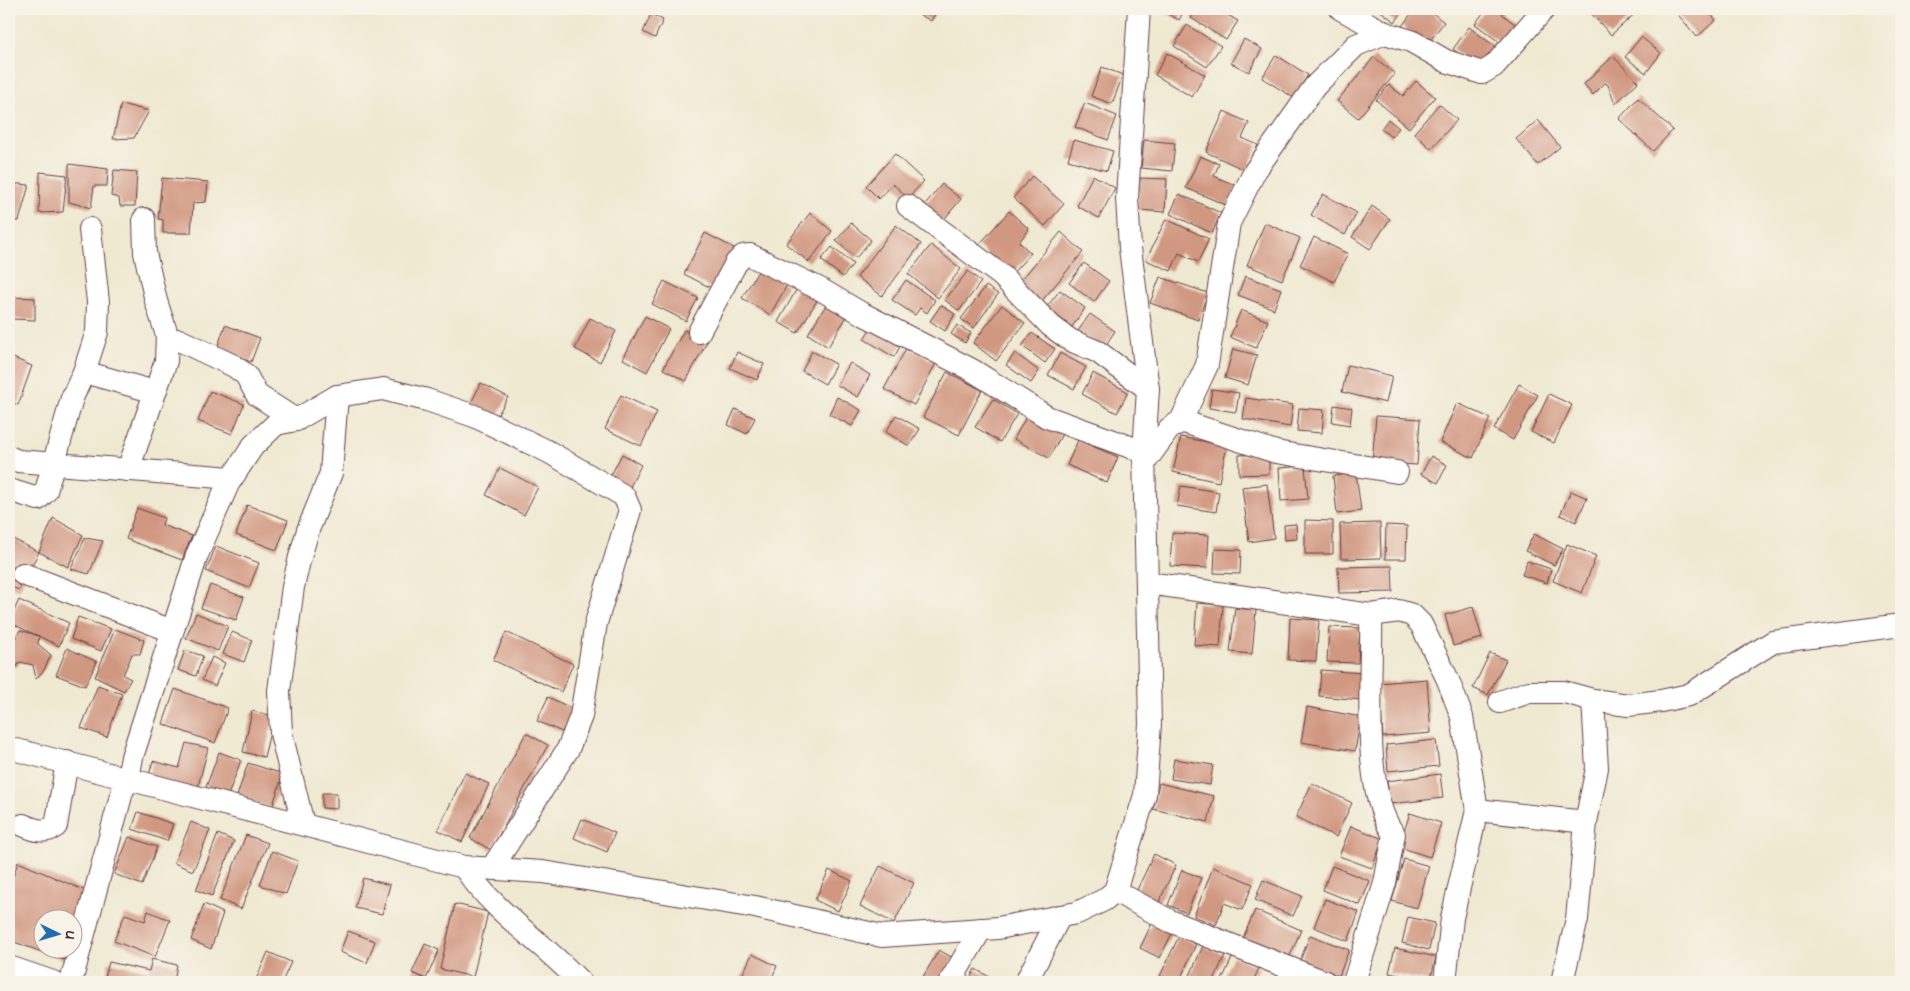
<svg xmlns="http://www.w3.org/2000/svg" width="1910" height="991" font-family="'Architects Daughter',sans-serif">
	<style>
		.building { fill: #d19881 }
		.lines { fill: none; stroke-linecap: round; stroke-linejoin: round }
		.minor-casing { stroke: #633d44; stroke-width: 24 }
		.minor { stroke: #fff; stroke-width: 22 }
	</style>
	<rect width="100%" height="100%" fill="#f7f3e8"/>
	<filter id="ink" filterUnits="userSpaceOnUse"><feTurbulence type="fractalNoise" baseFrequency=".02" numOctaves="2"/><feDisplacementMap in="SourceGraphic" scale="10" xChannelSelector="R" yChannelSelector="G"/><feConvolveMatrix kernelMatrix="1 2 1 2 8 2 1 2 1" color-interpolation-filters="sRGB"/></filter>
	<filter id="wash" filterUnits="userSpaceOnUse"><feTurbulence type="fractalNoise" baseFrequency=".0096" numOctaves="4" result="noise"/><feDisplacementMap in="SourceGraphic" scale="20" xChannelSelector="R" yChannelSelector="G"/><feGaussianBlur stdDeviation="1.12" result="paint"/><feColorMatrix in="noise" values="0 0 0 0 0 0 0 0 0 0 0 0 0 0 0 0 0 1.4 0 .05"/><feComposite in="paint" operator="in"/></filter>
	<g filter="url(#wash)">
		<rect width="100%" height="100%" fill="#efe9d1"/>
		<g id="blocks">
			<g class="building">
				<polygon points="914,9 938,9 931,21 913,11"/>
				<polygon points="1158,9 1185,9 1179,20"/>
				<polygon points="1197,9 1218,9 1238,21 1226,40 1191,18"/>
				<polygon points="1378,9 1405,9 1395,22"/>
				<polygon points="1415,9 1433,9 1431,12 1444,22 1427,45 1402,26"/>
				<polygon points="1486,9 1506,9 1502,14 1516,25 1502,44 1475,24"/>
				<polygon points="1592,9 1616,10 1640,9 1611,35 1589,11"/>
				<polygon points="1676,9 1706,9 1716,20 1697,37 1674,10"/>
				<polygon points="651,14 663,20 655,38 643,32"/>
				<polygon points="1187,25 1221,46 1207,67 1174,46"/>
				<polygon points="1469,27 1497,48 1481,71 1453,49"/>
				<polygon points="1641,37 1661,53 1646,73 1625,57"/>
				<polygon points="1244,39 1262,49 1249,72 1231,63"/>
				<polygon points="1167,53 1205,75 1192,97 1155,75"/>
				<polygon points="1276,55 1308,75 1294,98 1262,78"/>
				<polygon points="1613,56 1638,82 1615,104 1608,85 1605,83 1593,95 1584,84"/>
				<polygon points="1374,57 1395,74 1358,118 1337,101"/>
				<polygon points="1102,67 1123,75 1112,104 1091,96"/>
				<polygon points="1416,81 1435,97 1409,128 1376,100 1389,85 1403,96"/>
				<polygon points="1638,98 1673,130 1653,151 1619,119"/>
				<polygon points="1085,103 1117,116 1108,140 1075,127"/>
				<polygon points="121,104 149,111 134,138 113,139"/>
				<polygon points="1439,104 1457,120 1431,149 1414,133"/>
				<polygon points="1224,111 1249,123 1242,138 1258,145 1247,171 1206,152"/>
				<polygon points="1388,119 1399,128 1391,137 1381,129"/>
				<polygon points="1538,120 1560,147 1538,165 1516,139"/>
				<polygon points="1074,140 1113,151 1107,171 1068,160"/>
				<polygon points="1144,140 1175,143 1172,171 1141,168"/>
				<polygon points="895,154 924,181 908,198 893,184 879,199 866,186"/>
				<polygon points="1200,156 1219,164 1214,176 1237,186 1228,206 1186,188"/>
				<polygon points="69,164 108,169 107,186 94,186 91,208 69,202"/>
				<polygon points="114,170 137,172 135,206 120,206 119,198 111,196"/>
				<polygon points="40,172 67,175 63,212 39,213"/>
				<polygon points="1093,175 1115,188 1099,218 1077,206"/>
				<polygon points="1032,176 1064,204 1045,226 1013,198"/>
				<polygon points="162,178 208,182 206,202 193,203 191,233 163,233 163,220 158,219"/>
				<polygon points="1140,178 1167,179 1165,212 1137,210"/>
				<polygon points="9,183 29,185 19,221 9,221"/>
				<polygon points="942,184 961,199 941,223 922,208"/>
				<polygon points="1179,194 1221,213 1212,233 1170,214"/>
				<polygon points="1323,194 1357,213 1345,235 1311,215"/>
				<polygon points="1372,206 1390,219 1370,249 1352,237"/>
				<polygon points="1009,211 1029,229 1019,242 1031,253 1011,275 978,246"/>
				<polygon points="810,213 832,231 809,262 786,244"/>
				<polygon points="1166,219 1209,239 1198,262 1179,253 1171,271 1146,260"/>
				<polygon points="851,223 871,240 856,258 836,241"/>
				<polygon points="1265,223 1300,238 1282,280 1247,265"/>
				<polygon points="896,225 921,244 882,296 857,277"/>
				<polygon points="1061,232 1083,252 1040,303 1018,284"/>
				<polygon points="705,233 734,248 713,289 684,274"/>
				<polygon points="1314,237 1348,254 1334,282 1300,265"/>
				<polygon points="931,245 961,269 938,298 908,274"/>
				<polygon points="832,247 853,264 843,277 821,260"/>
				<polygon points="1084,263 1109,281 1094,302 1069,283"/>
				<polygon points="760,268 787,285 770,315 742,298"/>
				<polygon points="968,271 981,282 959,311 945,300"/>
				<polygon points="1245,276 1281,289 1274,309 1238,295"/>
				<polygon points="1160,277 1208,293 1198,320 1150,303"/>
				<polygon points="906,280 935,300 927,313 920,308 915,315 892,300"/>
				<polygon points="664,281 698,298 686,321 652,304"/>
				<polygon points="986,286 998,294 974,328 961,319"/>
				<polygon points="798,287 818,299 797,333 778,322"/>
				<polygon points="1060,290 1085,308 1072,327 1046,308"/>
				<polygon points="12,297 35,298 35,320 12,319"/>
				<polygon points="826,305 846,318 828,347 808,334"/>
				<polygon points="941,305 955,314 945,331 930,321"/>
				<polygon points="1002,305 1025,323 996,361 973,343"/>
				<polygon points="1241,310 1268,321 1256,348 1230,337"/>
				<polygon points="1090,314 1115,331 1103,349 1078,331"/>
				<polygon points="645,316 669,329 647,372 623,359"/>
				<polygon points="590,318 616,331 600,362 575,349"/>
				<polygon points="874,322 904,340 894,357 864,339"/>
				<polygon points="225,325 260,338 251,362 217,349"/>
				<polygon points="957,325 971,333 965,343 951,334"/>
				<polygon points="684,330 707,342 686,381 663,369"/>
				<polygon points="1032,333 1055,349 1045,363 1022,346"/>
				<polygon points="907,347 936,363 914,405 884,389"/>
				<polygon points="1233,349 1257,355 1248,385 1225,378"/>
				<polygon points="812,351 836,364 825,384 802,371"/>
				<polygon points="737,352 764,364 757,380 730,368"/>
				<polygon points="1015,353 1039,371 1031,383 1006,365"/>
				<polygon points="1060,353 1086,367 1074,389 1048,375"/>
				<polygon points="9,356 32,366 18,405 9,402"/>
				<polygon points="850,363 870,375 858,397 837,385"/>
				<polygon points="1348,365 1392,376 1386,403 1342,392"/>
				<polygon points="947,372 982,390 959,435 923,417"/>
				<polygon points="1093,373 1128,392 1117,413 1082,394"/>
				<polygon points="481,383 508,397 497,416 471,403"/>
				<polygon points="1519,384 1538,395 1513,440 1494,429"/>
				<polygon points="1212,389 1239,393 1236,412 1209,408"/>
				<polygon points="210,391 244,404 232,434 198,421"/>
				<polygon points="1549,394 1572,405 1554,443 1531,432"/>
				<polygon points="621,395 657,412 641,446 605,429"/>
				<polygon points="837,397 861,410 852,426 829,414"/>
				<polygon points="1246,398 1293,405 1290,427 1243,419"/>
				<polygon points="993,399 1017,414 1000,442 975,427"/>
				<polygon points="1457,403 1490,418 1473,458 1440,442"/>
				<polygon points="1334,405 1352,408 1350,425 1332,422"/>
				<polygon points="1299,408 1324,410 1322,433 1297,431"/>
				<polygon points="735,409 755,418 747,434 728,425"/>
				<polygon points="896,415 920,429 909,446 886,432"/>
				<polygon points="1027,415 1062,434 1049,458 1014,439"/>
				<polygon points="1376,416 1420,419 1417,465 1372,462"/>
				<polygon points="1181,437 1227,446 1219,482 1173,472"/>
				<polygon points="1078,440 1118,457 1107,483 1067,465"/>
				<polygon points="622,454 641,465 630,487 610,477"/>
				<polygon points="1269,454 1269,474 1239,475 1239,455"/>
				<polygon points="1431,456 1447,465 1438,483 1421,474"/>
				<polygon points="1305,466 1308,499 1281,501 1279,468"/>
				<polygon points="500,468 538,487 524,515 486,495"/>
				<polygon points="1356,473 1361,511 1337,514 1333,476"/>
				<polygon points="1267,484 1274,538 1249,542 1242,487"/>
				<polygon points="1181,486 1219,492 1216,512 1177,506"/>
				<polygon points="1571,491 1587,498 1576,522 1560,515"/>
				<polygon points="247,505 288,520 277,550 236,535"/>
				<polygon points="137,508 164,518 162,525 192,536 182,560 126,539"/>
				<polygon points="53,518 83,535 68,567 39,552"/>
				<polygon points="1305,520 1333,521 1333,554 1305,554"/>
				<polygon points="1380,523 1381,558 1341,559 1340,524"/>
				<polygon points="1296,524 1297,539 1285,540 1284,525"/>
				<polygon points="1386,525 1407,526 1406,559 1385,559"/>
				<polygon points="1172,533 1209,535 1207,568 1170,566"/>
				<polygon points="1534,534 1563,549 1554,565 1525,551"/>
				<polygon points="85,538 103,541 89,574 71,569"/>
				<polygon points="13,539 39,552 19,590 9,586 9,549"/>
				<polygon points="1567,544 1596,556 1582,593 1553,581"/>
				<polygon points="216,546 259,563 249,588 206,571"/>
				<polygon points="1215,549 1241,550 1240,574 1214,573"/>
				<polygon points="1527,561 1551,569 1547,583 1522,575"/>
				<polygon points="1392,566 1393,592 1339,593 1338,567"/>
				<polygon points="210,585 244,597 236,620 201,608"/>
				<polygon points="19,600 69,623 59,646 9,622"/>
				<polygon points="1197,603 1223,605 1220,647 1194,645"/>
				<polygon points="1473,607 1482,638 1453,646 1445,615"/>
				<polygon points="1235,608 1256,610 1252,654 1230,652"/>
				<polygon points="196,613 228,626 218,651 186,638"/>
				<polygon points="78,617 111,629 101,651 71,639"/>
				<polygon points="1290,618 1319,620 1316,661 1288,660"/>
				<polygon points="1329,627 1360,628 1358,663 1327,662"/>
				<polygon points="115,629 144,640 140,654 132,654 123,675 131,679 124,691 95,677"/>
				<polygon points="20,630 39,636 38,644 51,655 44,670 36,679 33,665 20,662 16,668 9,664 9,649"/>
				<polygon points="232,632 252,640 244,662 223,654"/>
				<polygon points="506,632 573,664 561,692 493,660"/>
				<polygon points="67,648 97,662 85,686 56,675"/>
				<polygon points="185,650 203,656 196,676 178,670"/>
				<polygon points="1490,653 1506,660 1488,695 1473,688"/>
				<polygon points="212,657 225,663 215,686 202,680"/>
				<polygon points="1321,670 1363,673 1361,700 1319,696"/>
				<polygon points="1427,679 1431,733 1383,737 1379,683"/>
				<polygon points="98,685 122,694 107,737 81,728"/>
				<polygon points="175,689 228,708 215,743 163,724"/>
				<polygon points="548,697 573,709 562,732 537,721"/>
				<polygon points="1307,707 1361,717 1355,751 1301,742"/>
				<polygon points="252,711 274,716 264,757 243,752"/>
				<polygon points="526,733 548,745 491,850 470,838"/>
				<polygon points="1436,740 1439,766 1388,771 1386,745"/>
				<polygon points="186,743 208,748 196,795 147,782 153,761 179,768"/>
				<polygon points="219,752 241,760 227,798 205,790"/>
				<polygon points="1174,759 1213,765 1210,785 1171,779"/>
				<polygon points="248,763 283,774 272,808 237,796"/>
				<polygon points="465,773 489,784 462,842 438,830"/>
				<polygon points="1440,774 1443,798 1390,804 1387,781"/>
				<polygon points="1159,783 1214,796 1208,822 1153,809"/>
				<polygon points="1312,783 1352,803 1336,837 1296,817"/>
				<polygon points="322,793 337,793 337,809 322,808"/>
				<polygon points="138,812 173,824 167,841 132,829"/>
				<polygon points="1410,813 1441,823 1430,857 1399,847"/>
				<polygon points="582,819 615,833 607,852 574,838"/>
				<polygon points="191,822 210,830 193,871 174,863"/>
				<polygon points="1351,826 1383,839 1372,868 1339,856"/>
				<polygon points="218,834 234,841 212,896 196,890"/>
				<polygon points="246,835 268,843 241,909 220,900"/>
				<polygon points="129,837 157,847 142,885 114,874"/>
				<polygon points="272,851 298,861 286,894 260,885"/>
				<polygon points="1154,854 1176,865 1159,902 1136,892"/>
				<polygon points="1404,859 1429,866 1417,908 1392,901"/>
				<polygon points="18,862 86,891 73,930 72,918 42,918 42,948 67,948 64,960 9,940 9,889"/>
				<polygon points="880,866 914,883 894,923 860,906"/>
				<polygon points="1332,866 1370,881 1360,905 1323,890"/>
				<polygon points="1213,867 1253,884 1242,910 1224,903 1216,925 1194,916"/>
				<polygon points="829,870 852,881 838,911 815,900"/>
				<polygon points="1182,870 1201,878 1187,913 1168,905"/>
				<polygon points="363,878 390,885 382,914 355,908"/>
				<polygon points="1263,880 1302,896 1293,916 1255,900"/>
				<polygon points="1325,899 1359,912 1348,941 1314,927"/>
				<polygon points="204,904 223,913 211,949 191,940"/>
				<polygon points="455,904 488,912 473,977 440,969"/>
				<polygon points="1255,910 1301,930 1289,958 1243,938"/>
				<polygon points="148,911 170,920 155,957 114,941 125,914 145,921"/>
				<polygon points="1408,917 1435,923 1429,950 1402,943"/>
				<polygon points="1153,921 1173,931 1160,958 1140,948"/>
				<polygon points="348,931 375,941 367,963 340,952"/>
				<polygon points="1310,935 1349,950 1339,976 1300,961"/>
				<polygon points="1179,936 1196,944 1179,982 1174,982 1160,976"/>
				<polygon points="425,944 439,950 426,979 412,973"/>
				<polygon points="1203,946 1225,955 1213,982 1187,982"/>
				<polygon points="1395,948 1436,957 1430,982 1389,973"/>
				<polygon points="939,950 953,958 939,982 926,982 921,980"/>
				<polygon points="268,952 291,962 282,982 255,982"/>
				<polygon points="752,954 777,966 770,982 739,982"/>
				<polygon points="1233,956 1259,968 1253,982 1221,982"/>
				<polygon points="152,959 177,965 174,982 104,982 109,962 149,971"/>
				<polygon points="975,969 999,982 968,982"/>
			</g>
		</g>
	</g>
	<g filter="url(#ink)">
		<use href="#blocks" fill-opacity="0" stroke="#633d44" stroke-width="1"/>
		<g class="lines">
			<defs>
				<g id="minor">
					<polyline points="1341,9 1385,33"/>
					<polyline points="908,206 1002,276 1051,326 1070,340 1098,352 1148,389"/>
					<polyline points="699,332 736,263 743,256 750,255 820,289 861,313 972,370 1047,417 1144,452"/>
					<polyline points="179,340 234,366 246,375 257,395 296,420"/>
					<polyline points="84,372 155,392"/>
					<polyline points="1181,421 1276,452 1397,472"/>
					<polyline points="9,457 18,461 232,478"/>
					<polyline points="1145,462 1169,429 1181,421 1207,365 1229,223 1255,171 1315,86 1356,45 1385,33 1411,41 1446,61 1482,73 1494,66 1544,9"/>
					<polyline points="128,470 166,361 167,335 156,301 145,253 144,219"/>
					<polyline points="9,490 38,499 46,491 72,398 84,372 97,332 98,302 90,229"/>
					<polyline points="23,574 172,631"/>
					<path d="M1148,583L1371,615C1373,670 1360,792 1394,834L1385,883L1354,982"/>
					<polyline points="1371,615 1399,611 1412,615 1421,624 1448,680 1462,717 1477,810 1452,918 1445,982"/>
					<polyline points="1500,702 1529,692 1564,692 1593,700 1628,705 1661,701 1689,695 1773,642 1901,625"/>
					<polyline points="9,748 128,779 132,757 197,555 228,484 253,446 276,424 296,420 337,396 383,389 427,400 474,416 549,452 624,496 630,510 596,623 581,716 568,749 492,868"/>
					<polyline points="1477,810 1586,822"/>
					<polyline points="303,824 281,733 279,691 293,587 300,557 308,530 331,473 337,396"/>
					<path d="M23,825C34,830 45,834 56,826L67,762"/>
					<path d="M464,867C494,913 543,942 580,982"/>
					<polyline points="1115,891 1170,921 1325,982"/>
					<polyline points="9,967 53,982"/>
					<polyline points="71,982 122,792 128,779 464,867 543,872 755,907 882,936 998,928 1077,913 1104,900 1115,891 1145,795 1150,724 1144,452 1148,389 1130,248 1127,198 1139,9"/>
					<polyline points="950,982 981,929"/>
					<polyline points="1026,982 1060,916"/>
					<polyline points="1562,982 1577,919 1586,822 1597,768 1593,700"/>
				</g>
			</defs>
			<use href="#minor" class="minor-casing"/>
			<use href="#minor" class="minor"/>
		</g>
	</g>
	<rect width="1910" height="991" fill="none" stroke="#f7f3e8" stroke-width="30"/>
	<g transform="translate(58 934) rotate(95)"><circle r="24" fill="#f7f3e8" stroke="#b29e9c"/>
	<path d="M0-4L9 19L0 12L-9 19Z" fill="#1f6fb2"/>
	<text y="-8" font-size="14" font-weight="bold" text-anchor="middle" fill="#4a1f2b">U</text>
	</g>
</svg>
